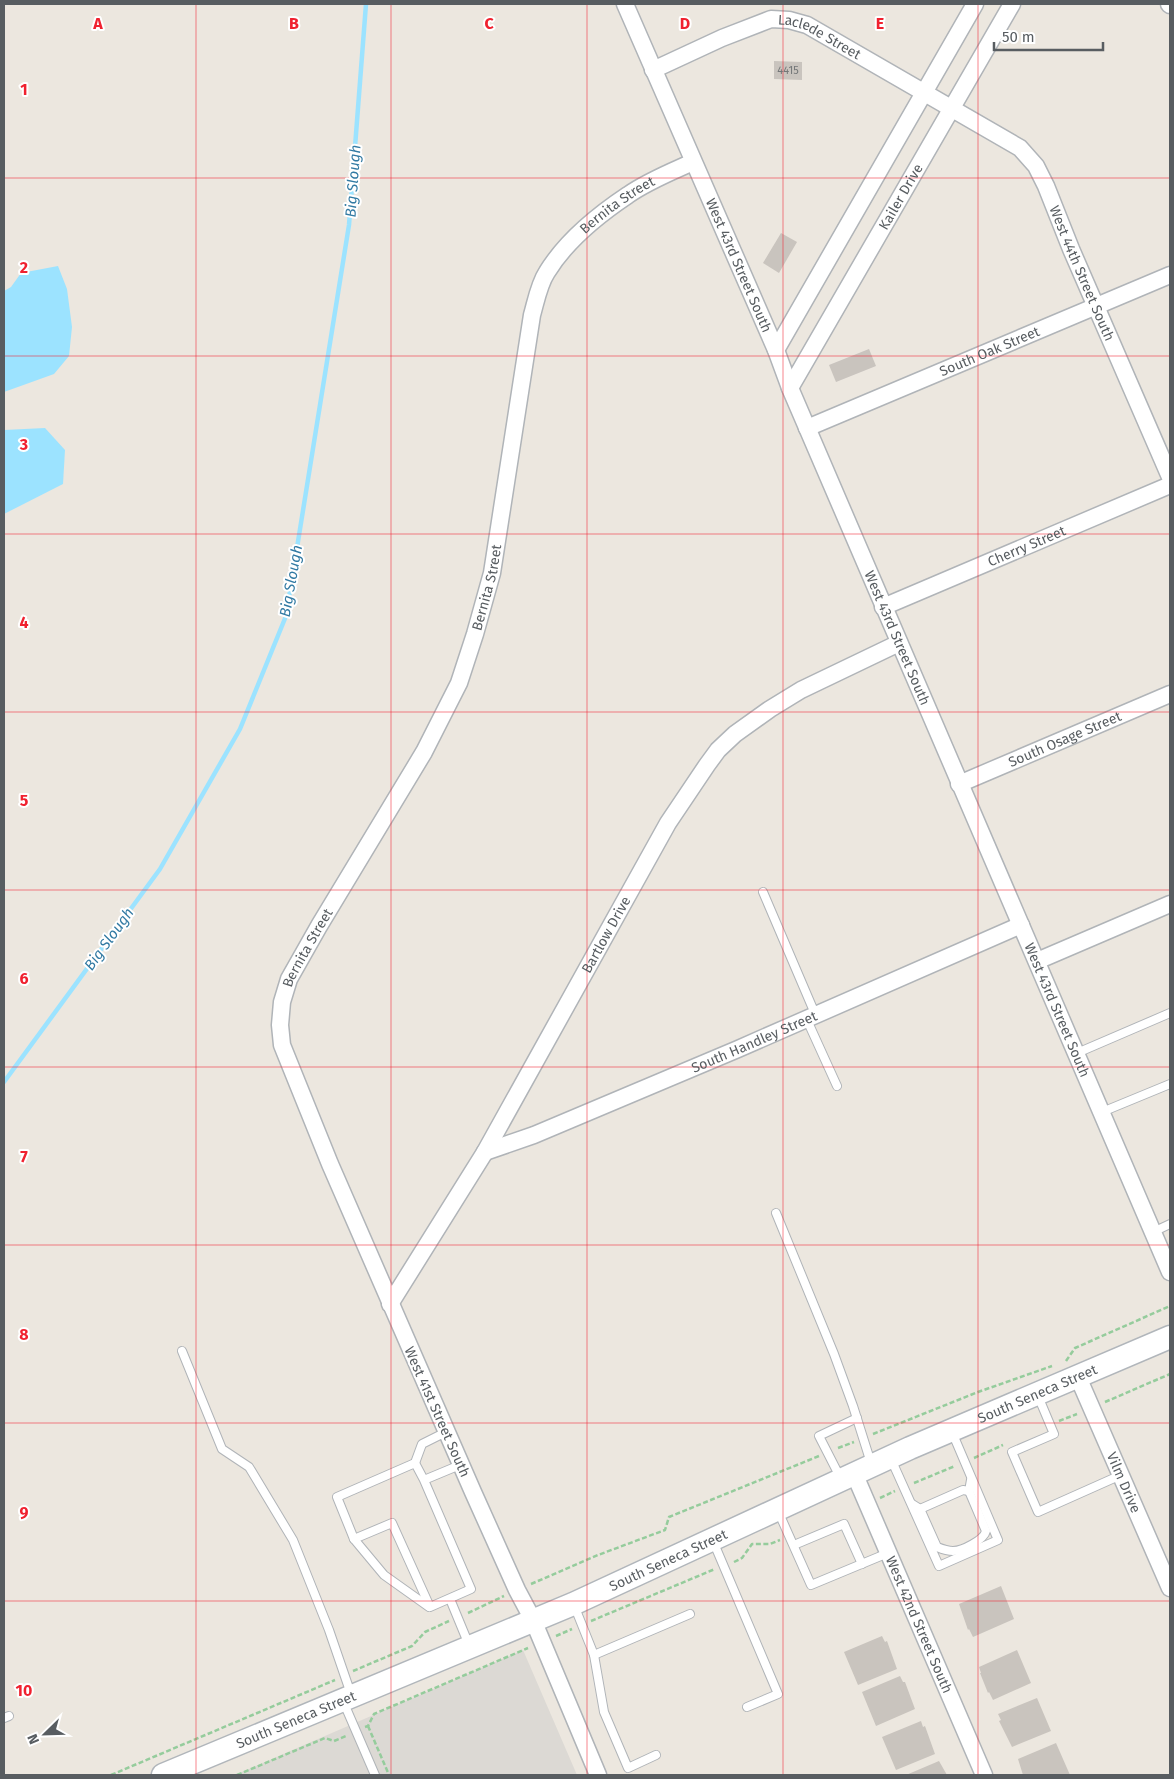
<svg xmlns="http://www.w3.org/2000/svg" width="1174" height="1779" font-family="'Fira Sans',sans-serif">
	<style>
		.industrial { fill: #dcd9d4 }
		.water { fill: #9ce3ff }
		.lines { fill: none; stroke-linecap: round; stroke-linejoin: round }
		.stream { stroke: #9ce3ff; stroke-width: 4.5 }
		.building { fill: #c9c4be }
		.lane-casing { stroke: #b0b4b8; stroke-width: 10 }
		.street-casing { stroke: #b0b4b8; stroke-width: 19 }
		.secondary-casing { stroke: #b1b6bb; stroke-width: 25 }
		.path { stroke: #95cc9c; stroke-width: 2.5; stroke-dasharray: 5 2.5; stroke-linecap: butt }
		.lane { stroke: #fff; stroke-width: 8 }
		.street { stroke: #fff; stroke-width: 16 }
		.secondary { stroke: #fff; stroke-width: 22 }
		.grid { fill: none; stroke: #f0212f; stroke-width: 1; stroke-opacity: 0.55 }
		.labels { text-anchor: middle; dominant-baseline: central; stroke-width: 4; stroke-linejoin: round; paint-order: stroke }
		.number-label { font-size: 11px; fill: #747778 }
		.street-label { font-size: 14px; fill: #585d61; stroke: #fff }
		.water-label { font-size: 15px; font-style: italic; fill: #327aa3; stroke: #fff }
		.grid-label { font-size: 16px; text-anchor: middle; font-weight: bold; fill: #f0212f; stroke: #fff; stroke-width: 4; stroke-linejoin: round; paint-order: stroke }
	</style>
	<rect width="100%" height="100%" fill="#ece7df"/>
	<polygon class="industrial" points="523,1650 577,1775 235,1775"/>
	<g class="water">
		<polygon points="58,266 67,289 72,327 69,356 54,374 4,392 4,291 11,287 21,273"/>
		<polygon points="45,428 65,450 63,484 4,514 4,430"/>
	</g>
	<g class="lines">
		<polyline class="stream" points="4,1082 160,869 240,729 286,616 349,225 366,4"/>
	</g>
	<g class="building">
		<polygon points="774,61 802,62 802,80 774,79"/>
		<polygon points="781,233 797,242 779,273 763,263"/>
		<polygon points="869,349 876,366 836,382 829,365"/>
		<polygon points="1001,1586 1014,1619 973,1637 969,1629 968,1630 959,1604"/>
		<polygon points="882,1636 885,1642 887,1641 897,1669 858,1685 844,1652"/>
		<polygon points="1017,1650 1031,1683 993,1700 989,1692 988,1693 980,1673 981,1673 979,1667"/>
		<polygon points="900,1676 903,1682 905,1682 915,1709 876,1726 862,1692"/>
		<polygon points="1037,1698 1051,1731 1012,1747 999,1721 1001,1720 998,1714"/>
		<polygon points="921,1721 923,1727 925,1726 935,1754 896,1770 882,1737"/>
		<polygon points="1056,1743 1070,1775 1023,1775 1018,1759"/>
		<polygon points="939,1761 947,1775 906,1775"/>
	</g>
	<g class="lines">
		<defs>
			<g id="lane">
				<polyline points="763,892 816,1016"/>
				<polyline points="807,1020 837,1086"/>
				<polyline points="1077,1053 1170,1013"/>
				<polyline points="1102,1112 1170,1084"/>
				<polyline points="776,1213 834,1354 853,1406 871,1463"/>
				<polyline points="1153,1232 1170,1224"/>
				<polyline points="182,1351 222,1449 249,1467 293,1540 329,1630 351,1694"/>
				<polyline points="1038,1396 1054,1434 1012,1452 1038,1512 1121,1475"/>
				<polyline points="891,1459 939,1566 998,1540 952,1432"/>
				<polyline points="415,1463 422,1444 446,1432"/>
				<polyline points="840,1477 819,1436 857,1418"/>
				<polyline points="424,1480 415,1463 337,1497 354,1539 392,1523 430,1607 471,1589 424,1480 460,1465"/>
				<path d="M912,1504L920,1509L937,1547C942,1549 947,1551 953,1551C962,1551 984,1540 986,1531L969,1491L971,1480"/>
				<polyline points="920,1509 963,1490 969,1491"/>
				<polyline points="778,1511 811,1585 888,1553"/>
				<polyline points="354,1539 384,1575 429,1607"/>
				<polyline points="713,1541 778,1694 747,1707"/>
				<polyline points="794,1545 844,1524 862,1564"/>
				<polyline points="450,1599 469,1645"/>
				<polyline points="574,1605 594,1655 604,1712 628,1768 656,1755"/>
				<polyline points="594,1655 690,1614"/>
				<polyline points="343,1701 375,1775"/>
				<polyline points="4,1718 9,1716"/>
			</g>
			<g id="street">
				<path id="s1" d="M625,4L776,350L790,388L1170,1272"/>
				<polyline points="1169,4 1170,5"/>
				<path id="s2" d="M653,70L722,38L771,19L789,20L807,25L1020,148L1036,166L1046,186L1071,249L1170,477"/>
				<polyline points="776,350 975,4"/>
				<path id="s3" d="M790,388L1012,4"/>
				<path id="s4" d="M807,428L1170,275"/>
				<path id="s5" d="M883,607L1170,485"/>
				<path id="s6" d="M959,784L1170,694"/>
				<polyline points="1037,961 1170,904"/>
				<path id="s7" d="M485,1152L534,1135L738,1049L1021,925"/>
				<path id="s8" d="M390,1304L485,1152L668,823L707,765L718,750L735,734L770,709L801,690L899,643"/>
				<path id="s9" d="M1078,1377L1170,1588"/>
				<path id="s10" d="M854,1473L984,1775"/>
				<path id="s11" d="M598,1775L533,1620L517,1590L473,1492L330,1164L282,1045L280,1025L282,1002L289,979L319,926L424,752L459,683L475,634L492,573L532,315C536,301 539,284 547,272C566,241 598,215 628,195C648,181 671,172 693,162"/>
			</g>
			<g id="secondary">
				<path id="s12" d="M163,1775L573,1604L910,1448L1170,1337"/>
			</g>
		</defs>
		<use href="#lane" class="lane-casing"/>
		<use href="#street" class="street-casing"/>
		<use href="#secondary" class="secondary-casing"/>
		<g class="path">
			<polyline points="1066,1361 1075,1348 1170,1306"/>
			<polyline points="1105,1402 1170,1374"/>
			<polyline points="1059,1421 1077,1414"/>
			<polyline points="873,1434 978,1392 1052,1366"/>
			<polyline points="838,1448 854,1442"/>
			<polyline points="974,1458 1003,1445"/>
			<polyline points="914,1483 955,1466"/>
			<polyline points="880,1498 895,1491"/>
			<polyline points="734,1562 742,1558 752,1544 770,1544 780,1540"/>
			<polyline points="531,1584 598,1555 665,1530 669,1517 819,1456"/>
			<polyline points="468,1613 504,1596"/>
			<polyline points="591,1621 715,1569"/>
			<polyline points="556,1636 572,1629"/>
			<polyline points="353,1671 412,1646 425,1632 449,1621"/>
			<polyline points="368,1726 389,1775"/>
			<polyline points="365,1727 368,1726 374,1714 528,1648"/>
			<polyline points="111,1775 335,1680"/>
			<polyline points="237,1775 325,1738 334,1741 346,1736"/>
		</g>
		<use href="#lane" class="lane"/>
		<use href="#street" class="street"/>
		<use href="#secondary" class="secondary"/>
	</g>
	<path class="grid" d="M196,4V1775M391,4V1775M587,4V1775M783,4V1775M978,4V1775M4,178H1170M4,356H1170M4,534H1170M4,712H1170M4,890H1170M4,1067H1170M4,1245H1170M4,1423H1170M4,1601H1170"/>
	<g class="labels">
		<g class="number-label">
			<text x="788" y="70">4415</text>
		</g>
		<g class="street-label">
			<text stroke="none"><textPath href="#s2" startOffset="181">Laclede Street</textPath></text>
			<text stroke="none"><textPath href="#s3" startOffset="221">Kailer Drive</textPath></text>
			<text stroke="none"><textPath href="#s11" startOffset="1724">Bernita Street</textPath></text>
			<text stroke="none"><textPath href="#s1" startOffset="285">West 43rd Street South</textPath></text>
			<text stroke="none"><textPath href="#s2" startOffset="552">West 44th Street South</textPath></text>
			<text stroke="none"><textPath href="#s4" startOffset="198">South Oak Street</textPath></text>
			<text stroke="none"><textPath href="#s5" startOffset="156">Cherry Street</textPath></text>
			<text stroke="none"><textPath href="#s11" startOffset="1304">Bernita Street</textPath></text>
			<text stroke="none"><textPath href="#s1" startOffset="690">West 43rd Street South</textPath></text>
			<text stroke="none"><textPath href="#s6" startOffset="115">South Osage Street</textPath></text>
			<text stroke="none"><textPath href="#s8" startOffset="428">Bartlow Drive</textPath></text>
			<text stroke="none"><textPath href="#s11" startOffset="899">Bernita Street</textPath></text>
			<text stroke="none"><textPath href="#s1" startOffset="1095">West 43rd Street South</textPath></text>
			<text stroke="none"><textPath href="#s7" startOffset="291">South Handley Street</textPath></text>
			<text stroke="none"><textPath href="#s12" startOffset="954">South Seneca Street</textPath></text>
			<text transform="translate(437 1412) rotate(66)">West 41st Street South</text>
			<text stroke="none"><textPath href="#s9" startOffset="115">Vilm Drive</textPath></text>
			<text stroke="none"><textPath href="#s12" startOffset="549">South Seneca Street</textPath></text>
			<text stroke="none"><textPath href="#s10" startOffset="165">West 42nd Street South</textPath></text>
			<text stroke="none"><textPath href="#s12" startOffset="144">South Seneca Street</textPath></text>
		</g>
		<g class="water-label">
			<text transform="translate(353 181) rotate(-86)">Big Slough</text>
			<text transform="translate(291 581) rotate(-80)">Big Slough</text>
			<text transform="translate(109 939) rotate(-54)">Big Slough</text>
		</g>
	</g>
	<g class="grid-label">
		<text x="98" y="29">A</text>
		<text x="294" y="29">B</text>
		<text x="489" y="29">C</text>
		<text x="685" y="29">D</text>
		<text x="880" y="29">E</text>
		<text x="24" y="95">1</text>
		<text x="24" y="273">2</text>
		<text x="24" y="450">3</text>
		<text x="24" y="628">4</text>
		<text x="24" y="806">5</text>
		<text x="24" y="984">6</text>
		<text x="24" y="1162">7</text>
		<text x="24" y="1340">8</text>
		<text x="24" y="1518">9</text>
		<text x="24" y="1696">10</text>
	</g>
	<rect width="1174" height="1779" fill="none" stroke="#585d61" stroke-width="10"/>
	<g transform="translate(45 1734) rotate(247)" stroke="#ffffff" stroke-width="4" paint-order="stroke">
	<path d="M0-4L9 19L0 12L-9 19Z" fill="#585d61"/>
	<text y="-8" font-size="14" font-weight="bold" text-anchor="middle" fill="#585d61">N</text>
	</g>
	<path d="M994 42v8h109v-8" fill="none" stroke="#585d61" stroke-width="2.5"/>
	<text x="1002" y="42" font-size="15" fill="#585d61" stroke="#ffffff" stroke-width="4" paint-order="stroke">50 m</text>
</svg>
